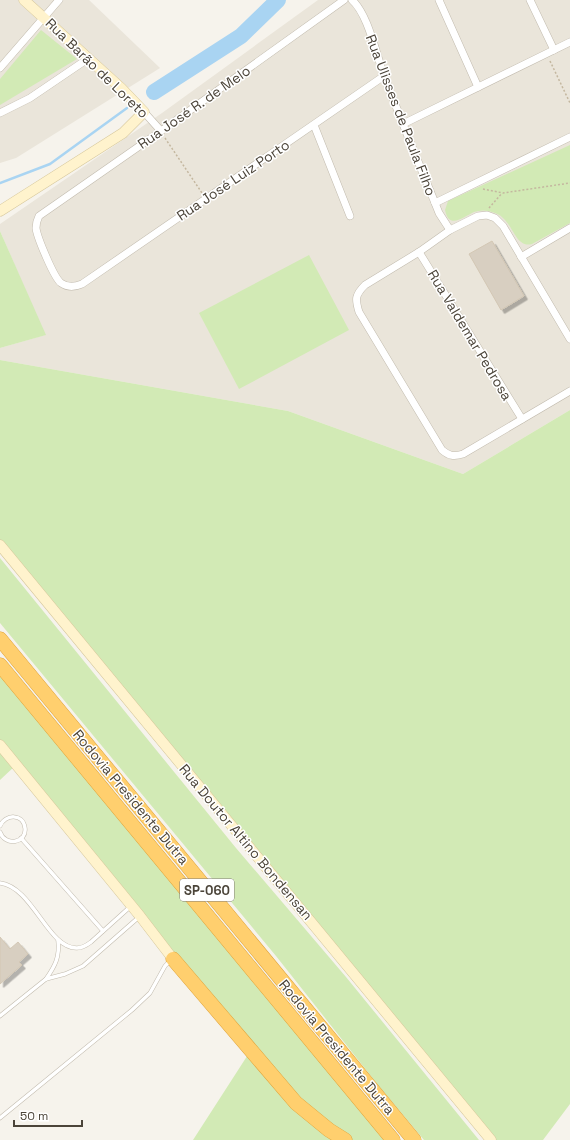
<svg xmlns="http://www.w3.org/2000/svg" width="570" height="1140" font-family="'Space Grotesk',sans-serif">
	<style>
		.residential { fill: #eae5da }
		.green { fill: #d2eab5 }
		.lines { fill: none; stroke-linecap: round; stroke-linejoin: round }
		.stream { stroke: #a9d4f2; stroke-width: 2.5 }
		.river { stroke: #a9d4f2; stroke-width: 16 }
		.building { fill: #d8cfc1; stroke: #d3c7b4; filter: url(#shadow) }
		.lane-casing { stroke: #c2bbae; stroke-width: 4.5 }
		.street-casing { stroke: #c2bbae; stroke-width: 8 }
		.secondary-casing { stroke: #d6c79b; stroke-width: 11 }
		.highway-casing { stroke: #e0a43c; stroke-width: 15 }
		.path { stroke: #c4b79f; stroke-width: 1.5; stroke-dasharray: 2 2; stroke-linecap: butt }
		.lane { stroke: #fff; stroke-width: 3.5 }
		.street { stroke: #fff; stroke-width: 7 }
		.secondary { stroke: #fff3cd; stroke-width: 10 }
		.highway { stroke: #ffcf6e; stroke-width: 14 }
		.labels { text-anchor: middle; dominant-baseline: central; stroke-width: 3; stroke-linejoin: round; paint-order: stroke }
		.shield { fill: #fff; stroke: #817c74; stroke-width: 1 }
		.shield-label { font-size: 13px; font-weight: bold; fill: #4b4439 }
		.street-label { font-size: 14px; fill: #4b4439; stroke: #fff }
	</style>
	<defs>
		<filter id="shadow"><feDropShadow dx="3.5" dy="3.5" stdDeviation="0" flood-color="#0004"/></filter>
	</defs>
	<rect width="100%" height="100%" fill="#f6f3ec"/>
	<g class="residential">
		<polygon points="0,0 89,0 160,68 16,158 0,163"/>
		<polygon points="318,0 570,0 570,410 463,474 288,411 0,360 0,348 45,335 0,231 0,224 162,113"/>
	</g>
	<g class="green">
		<polygon points="41,30 77,59 0,105 0,79"/>
		<path d="M570,145V223L532,244C513,249 514,217 492,212C486,210 480,210 474,212C463,217 449,230 445,210L448,201Z"/>
		<polygon points="0,231 46,335 0,348"/>
		<polygon points="309,255 349,330 239,389 199,313"/>
		<polygon points="0,360 288,411 463,474 570,410 570,1104 543,1140 491,1140 419,1057 0,540"/>
		<polygon points="0,558 236,848 346,977 479,1140 424,1140 378,1085 276,956 0,623"/>
		<polygon points="0,668 393,1140 193,1140 251,1050 16,765 0,780"/>
	</g>
	<g class="lines">
		<polyline class="stream" points="0,183 50,164 127,108"/>
		<polyline class="river" points="154,92 241,36 278,0"/>
	</g>
	<g class="building">
		<polygon points="492,241 524,296 501,310 469,254"/>
		<polygon points="0,937 10,949 18,942 28,954 19,962 22,965 0,984"/>
	</g>
	<g class="lines">
		<defs>
			<g id="lane">
				<path d="M0,826C5,814 23,813 25,828C27,843 5,847 0,832"/>
				<polyline points="21,838 103,931"/>
				<path d="M0,883C33,887 48,949 77,948C82,948 87,945 91,942L131,906"/>
				<path d="M46,979C55,966 60,957 58,940"/>
				<polyline points="0,1016 46,979 65,974 83,966 139,917"/>
				<polyline points="0,1118 132,1010 150,993 165,966 170,961"/>
			</g>
			<g id="street">
				<path d="M344,0L161,131L39,216C37,220 36,223 36,228C37,237 54,278 61,283C68,288 75,287 82,284L384,76"/>
				<path d="M352,0C368,14 376,54 384,75C400,118 418,161 435,203L439,213L450,230"/>
				<polyline points="439,0 478,87"/>
				<polyline points="530,0 554,50"/>
				<polyline points="0,68 59,0"/>
				<polyline points="144,112 161,131"/>
				<polyline points="0,113 30,98 89,58"/>
				<polyline points="403,124 570,42"/>
				<polyline points="314,125 350,216"/>
				<polyline points="435,203 570,137"/>
				<polyline points="419,252 522,419"/>
				<polyline points="521,257 570,228"/>
				<path d="M570,339L503,226L495,218L487,215L478,216L450,230L419,252L365,285C355,295 355,299 359,312L442,450C449,456 454,457 463,454L570,391"/>
			</g>
			<g id="secondary">
				<polyline points="0,211 123,133 144,112 121,88 24,0"/>
				<polyline points="0,545 491,1140"/>
				<polyline points="0,745 140,916 173,959"/>
			</g>
			<g id="highway">
				<polyline points="0,639 414,1140"/>
				<polyline points="0,665 393,1140"/>
				<polyline points="173,959 296,1103 329,1130 345,1140"/>
			</g>
		</defs>
		<use href="#lane" class="lane-casing"/>
		<use href="#street" class="street-casing"/>
		<use href="#secondary" class="secondary-casing"/>
		<use href="#highway" class="highway-casing"/>
		<g class="path">
			<polyline points="550,61 570,103"/>
			<polyline points="165,138 202,193"/>
			<polyline points="483,189 503,193 570,183"/>
			<polyline points="489,208 502,193"/>
		</g>
		<use href="#lane" class="lane"/>
		<use href="#street" class="street"/>
		<use href="#secondary" class="secondary"/>
		<use href="#highway" class="highway"/>
	</g>
	<g class="labels">
		<rect class="shield" x="180" y="879" width="54" height="22" rx="3"/>
		<g class="shield-label">
			<text x="207" y="890">SP-060</text>
		</g>
		<g class="street-label">
			<text transform="translate(97 68) rotate(44)">Rua Barão de Loreto</text>
			<text transform="translate(194 107) rotate(-35)">Rua José R. de Melo</text>
			<text transform="translate(401 115) rotate(69)">Rua Ulisses de Paula Filho</text>
			<text transform="translate(233 180) rotate(-34)">Rua José Luiz Porto</text>
			<text transform="translate(470 335) rotate(59)">Rua Valdemar Pedrosa</text>
			<text transform="translate(131 797) rotate(50)">Rodovia Presidente Dutra</text>
			<text transform="translate(246 842) rotate(50)">Rua Doutor Altino Bondensan</text>
			<text transform="translate(337 1047) rotate(50)">Rodovia Presidente Dutra</text>
		</g>
	</g>
	<path d="M14 1120v6h68v-6" fill="none" stroke="#4b4439" stroke-width="2"/>
	<text x="20" y="1120" font-size="12" fill="#4b4439" stroke="#ffffff" stroke-width="3" paint-order="stroke">50 m</text>
</svg>
